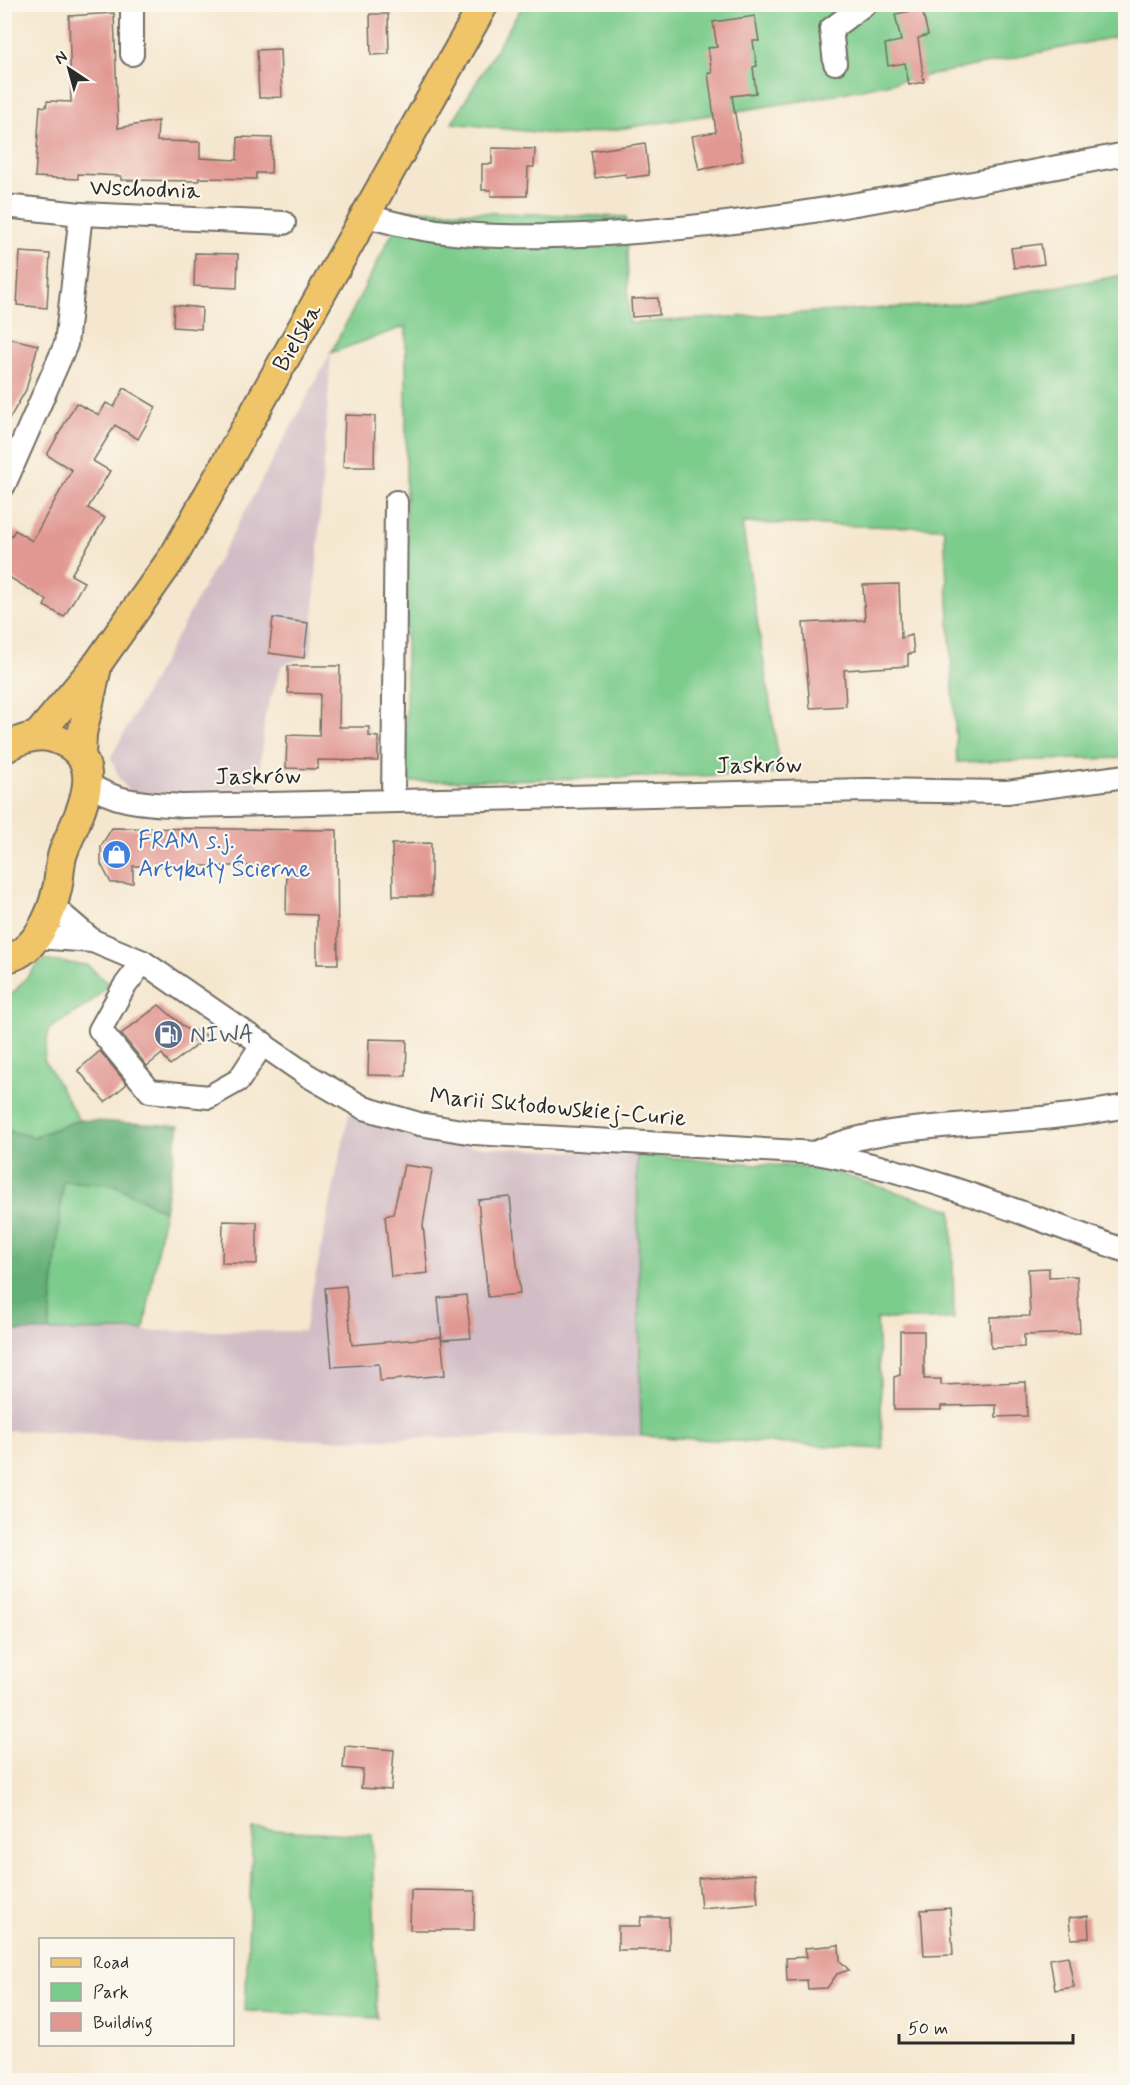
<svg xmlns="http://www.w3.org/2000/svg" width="1130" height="2085" font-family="Mynerve,sans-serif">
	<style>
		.industrial { fill: #d2bdc6 }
		.green { fill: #7bcc8c; stroke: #537c5c; stroke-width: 1.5 }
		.forest { fill: #64b078; stroke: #486e52; stroke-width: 1.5 }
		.building { fill: #e19893 }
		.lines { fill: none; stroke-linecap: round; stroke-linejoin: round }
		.minor-casing { stroke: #726d64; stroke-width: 26 }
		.major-casing { stroke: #726d64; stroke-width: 32 }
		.minor { stroke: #fff; stroke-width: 22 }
		.major { stroke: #f0c469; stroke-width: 28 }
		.labels { text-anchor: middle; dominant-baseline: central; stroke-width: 4.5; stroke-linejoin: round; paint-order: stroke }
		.street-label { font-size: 24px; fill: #2b2b2b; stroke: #fbf7ec }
		.shop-label { font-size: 24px; fill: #366cbe; stroke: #fbf7ec; text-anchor: start }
		.service-label { font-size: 24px; fill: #4e5e75; stroke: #fbf7ec; text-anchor: start }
	</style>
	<rect width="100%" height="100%" fill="#fbf7ec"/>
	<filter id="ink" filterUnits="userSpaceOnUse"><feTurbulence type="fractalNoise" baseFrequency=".0167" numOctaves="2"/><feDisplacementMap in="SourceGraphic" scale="12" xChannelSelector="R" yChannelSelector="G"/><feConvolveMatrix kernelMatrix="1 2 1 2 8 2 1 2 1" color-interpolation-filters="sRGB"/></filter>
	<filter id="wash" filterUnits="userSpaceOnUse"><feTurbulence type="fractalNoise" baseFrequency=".008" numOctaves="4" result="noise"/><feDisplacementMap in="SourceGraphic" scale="24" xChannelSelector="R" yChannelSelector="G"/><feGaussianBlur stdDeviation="1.35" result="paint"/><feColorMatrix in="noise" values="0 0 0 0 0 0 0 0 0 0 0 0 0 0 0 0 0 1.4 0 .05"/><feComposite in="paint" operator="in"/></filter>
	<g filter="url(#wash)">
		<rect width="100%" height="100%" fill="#f5e7cf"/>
		<g class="industrial">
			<polygon points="331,353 311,655 282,665 265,715 258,788 131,794 119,778 111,757"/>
			<polygon points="349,1113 468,1146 637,1155 641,1436 208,1441 5,1430 4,1331 304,1331"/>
		</g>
		<g class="green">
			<polygon points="523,5 1125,5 1125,35 808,100 572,136 452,123"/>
			<polygon points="404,210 626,217 629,323 957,304 1125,275 1125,758 957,762 944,528 742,523 781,774 406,782 406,326 331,353"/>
			<polygon points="42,960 87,965 109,984 90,1003 49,1029 44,1059 79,1120 33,1137 5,1130 5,1002"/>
			<polygon points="637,1155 825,1169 952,1210 954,1319 877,1319 883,1449 641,1436"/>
			<polygon points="63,1181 115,1185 164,1211 144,1330 49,1331"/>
			<polygon points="253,1829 372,1835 377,2018 245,2011"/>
		</g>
		<polygon class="forest" points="79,1120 179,1126 164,1211 115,1185 63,1181 49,1331 5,1331 5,1130 34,1137"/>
		<g id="blocks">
			<g class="building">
				<polygon points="922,9 928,35 918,38 924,82 909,85 905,63 888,66 885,44 901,41 895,14"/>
				<polygon points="114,13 118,128 158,121 157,141 200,142 200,158 237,160 238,137 272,138 271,173 256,173 256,179 199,178 199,181 121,180 121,176 78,174 78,179 35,177 40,106 46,107 47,101 71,102 69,16"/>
				<polygon points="370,14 388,14 389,54 371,55"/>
				<polygon points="755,16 759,41 753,41 757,66 753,67 756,93 732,96 743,161 699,170 692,136 716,132 708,73 712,73 708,48 717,47 713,22"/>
				<polygon points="280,49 282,97 259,98 257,50"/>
				<polygon points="645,143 649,175 626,178 625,174 595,178 591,151"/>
				<polygon points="492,148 535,149 534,167 528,167 527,196 491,196 491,190 482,190 482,164 492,164"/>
				<polygon points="1041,244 1044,264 1014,268 1011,248"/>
				<polygon points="20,252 50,254 47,308 17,305"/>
				<polygon points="195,253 238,254 237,288 194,286"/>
				<polygon points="658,298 659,315 632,317 631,299"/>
				<polygon points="174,305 202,308 201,329 173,327"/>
				<polygon points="4,337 38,345 26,390 4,428"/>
				<polygon points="124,388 156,407 138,439 115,425 93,461 110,471 88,508 105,518 71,575 84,582 64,617 44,606 47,600 4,574 4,548 15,530 32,541 72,470 47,455 76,403 99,415 106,403 114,407"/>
				<polygon points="345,415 375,416 374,467 343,467"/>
				<polygon points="899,584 901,638 912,635 914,653 908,654 908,666 844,670 846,706 810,708 803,623 865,620 863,585"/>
				<polygon points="273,618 308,623 304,658 269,653"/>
				<polygon points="288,666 340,666 339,727 369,727 369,736 378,737 378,761 318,760 318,769 286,768 287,735 319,736 320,694 288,693"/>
				<polygon points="112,828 337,830 338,964 317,964 317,915 286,914 287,866 133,866 133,883 111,883 101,864 101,846"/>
				<polygon points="431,843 431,896 393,896 392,844"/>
				<polygon points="159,1005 189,1031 209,1036 170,1065 162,1054 147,1066 121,1034"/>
				<polygon points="369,1039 407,1040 406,1076 368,1075"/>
				<polygon points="100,1051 127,1084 105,1102 78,1070"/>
				<polygon points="404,1165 432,1169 423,1225 428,1273 391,1277 385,1216 393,1214"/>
				<polygon points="510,1197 520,1294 488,1297 478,1200"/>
				<polygon points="223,1221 257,1222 257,1264 222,1263"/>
				<polygon points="1049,1268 1049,1277 1077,1276 1080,1333 1024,1335 1024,1347 991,1348 990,1317 1030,1316 1028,1269"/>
				<polygon points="346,1286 352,1345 441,1337 445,1375 380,1381 379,1364 332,1367 325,1288"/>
				<polygon points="466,1295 471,1338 442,1340 438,1298"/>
				<polygon points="900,1331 924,1331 924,1379 941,1379 941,1385 1026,1382 1027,1416 996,1417 996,1405 941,1406 941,1410 894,1410 894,1377 900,1375"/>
				<polygon points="345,1746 394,1750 391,1790 361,1788 363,1770 343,1768"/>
				<polygon points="755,1874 758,1903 701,1908 698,1878"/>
				<polygon points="411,1890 475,1891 474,1930 410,1930"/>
				<polygon points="950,1908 953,1955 924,1956 921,1910"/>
				<polygon points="1088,1916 1089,1938 1071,1939 1069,1918"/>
				<polygon points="641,1917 669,1917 669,1950 618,1950 618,1926 640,1926"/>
				<polygon points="839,1945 840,1961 849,1970 837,1974 827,1988 808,1989 807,1980 787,1981 786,1958 807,1957 805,1948"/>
				<polygon points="1068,1956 1074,1987 1055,1990 1050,1959"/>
			</g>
		</g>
	</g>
	<g filter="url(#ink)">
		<use href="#blocks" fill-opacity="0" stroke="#726d64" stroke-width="1.5"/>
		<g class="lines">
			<defs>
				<g id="minor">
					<polyline points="132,4 132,54"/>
					<polyline points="835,63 831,29 865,4"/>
					<polyline points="4,206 81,214 284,223"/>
					<path d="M368,216C445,240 526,238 606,234C781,224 953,186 1126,154"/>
					<polyline points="4,485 66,344 81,214"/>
					<path d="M87,783C117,804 147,803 183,806L867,790L1007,792L1126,776"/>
					<polyline points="393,801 396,502"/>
					<path d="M52,906L93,941L143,962L307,1075L364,1108L419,1124L474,1133L816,1153C923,1172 1023,1214 1126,1251"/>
					<polyline points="36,937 93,941"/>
					<polyline points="143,962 124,987 100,1030 150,1091 209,1097 239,1080 263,1043"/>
					<path d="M817,1152C862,1132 917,1128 966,1124C1020,1120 1073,1117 1126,1106"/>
				</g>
				<g id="major">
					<polyline points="37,736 98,663 175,554 484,4"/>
					<path d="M4,749C20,739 38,732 56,739C114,760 76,817 63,853C59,865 60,877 57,889C52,914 34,956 4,958"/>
					<polyline points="81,756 82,734 97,667"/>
				</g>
			</defs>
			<use href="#minor" class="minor-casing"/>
			<use href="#major" class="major-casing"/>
			<use href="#minor" class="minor"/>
			<use href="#major" class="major"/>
		</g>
	</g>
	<defs>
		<symbol id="shop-disc" viewBox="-11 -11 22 22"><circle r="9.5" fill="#3f7fe0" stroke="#fbf7ec"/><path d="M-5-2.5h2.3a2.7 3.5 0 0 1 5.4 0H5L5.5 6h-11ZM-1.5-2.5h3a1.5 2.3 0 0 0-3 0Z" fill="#fff"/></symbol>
		<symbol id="fuel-disc" viewBox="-11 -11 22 22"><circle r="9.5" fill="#5c6f8a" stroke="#fbf7ec"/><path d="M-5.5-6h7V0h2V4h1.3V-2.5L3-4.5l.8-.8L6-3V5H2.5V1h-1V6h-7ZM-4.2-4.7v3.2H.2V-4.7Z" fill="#fff"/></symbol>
	</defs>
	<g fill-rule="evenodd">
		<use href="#shop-disc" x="100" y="838" width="33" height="33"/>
		<use href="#fuel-disc" x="152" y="1018" width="33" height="33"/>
	</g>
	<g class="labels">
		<g class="street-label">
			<text transform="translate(145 190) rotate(2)">Wschodnia</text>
			<text transform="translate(298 338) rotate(-60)">Bielska</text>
			<text transform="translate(759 766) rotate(-1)">Jaskrów</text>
			<text transform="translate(258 777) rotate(-1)">Jaskrów</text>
			<text transform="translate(558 1108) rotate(5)">Marii Skłodowskiej-Curie</text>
		</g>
		<g class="shop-label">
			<text x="138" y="841">FRAM s.j.<tspan x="138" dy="28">Artykuły Ścierne</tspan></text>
		</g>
		<g class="service-label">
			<text x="190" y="1035">NIWA</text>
		</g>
	</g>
	<rect width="1130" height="2085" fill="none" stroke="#fbf7ec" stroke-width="24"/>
	<rect x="39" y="1938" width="195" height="108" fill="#fbf7ec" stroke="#a8a59f" stroke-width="1.5"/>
	<rect x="51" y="1958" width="30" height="9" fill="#f0c469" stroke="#a8a59f" stroke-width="1.5"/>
	<text x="93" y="1968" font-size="18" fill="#2b2b2b">Road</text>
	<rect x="51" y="1983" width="30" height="18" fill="#7bcc8c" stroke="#a8a59f" stroke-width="1.5"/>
	<text x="93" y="1998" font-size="18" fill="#2b2b2b">Park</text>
	<rect x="51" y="2013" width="30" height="18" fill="#e19893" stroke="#a8a59f" stroke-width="1.5"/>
	<text x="93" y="2028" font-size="18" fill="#2b2b2b">Building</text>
	<g transform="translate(69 69) rotate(324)" stroke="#fbf7ec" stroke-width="4.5" paint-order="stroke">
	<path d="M0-4.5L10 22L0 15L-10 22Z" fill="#2b2b2b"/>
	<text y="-9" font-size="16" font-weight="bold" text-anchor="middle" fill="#2b2b2b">N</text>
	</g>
	<path d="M899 2034v9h174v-9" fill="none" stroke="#2b2b2b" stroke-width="3"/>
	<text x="908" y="2034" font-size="18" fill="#2b2b2b" stroke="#fbf7ec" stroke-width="4.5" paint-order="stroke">50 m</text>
</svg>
